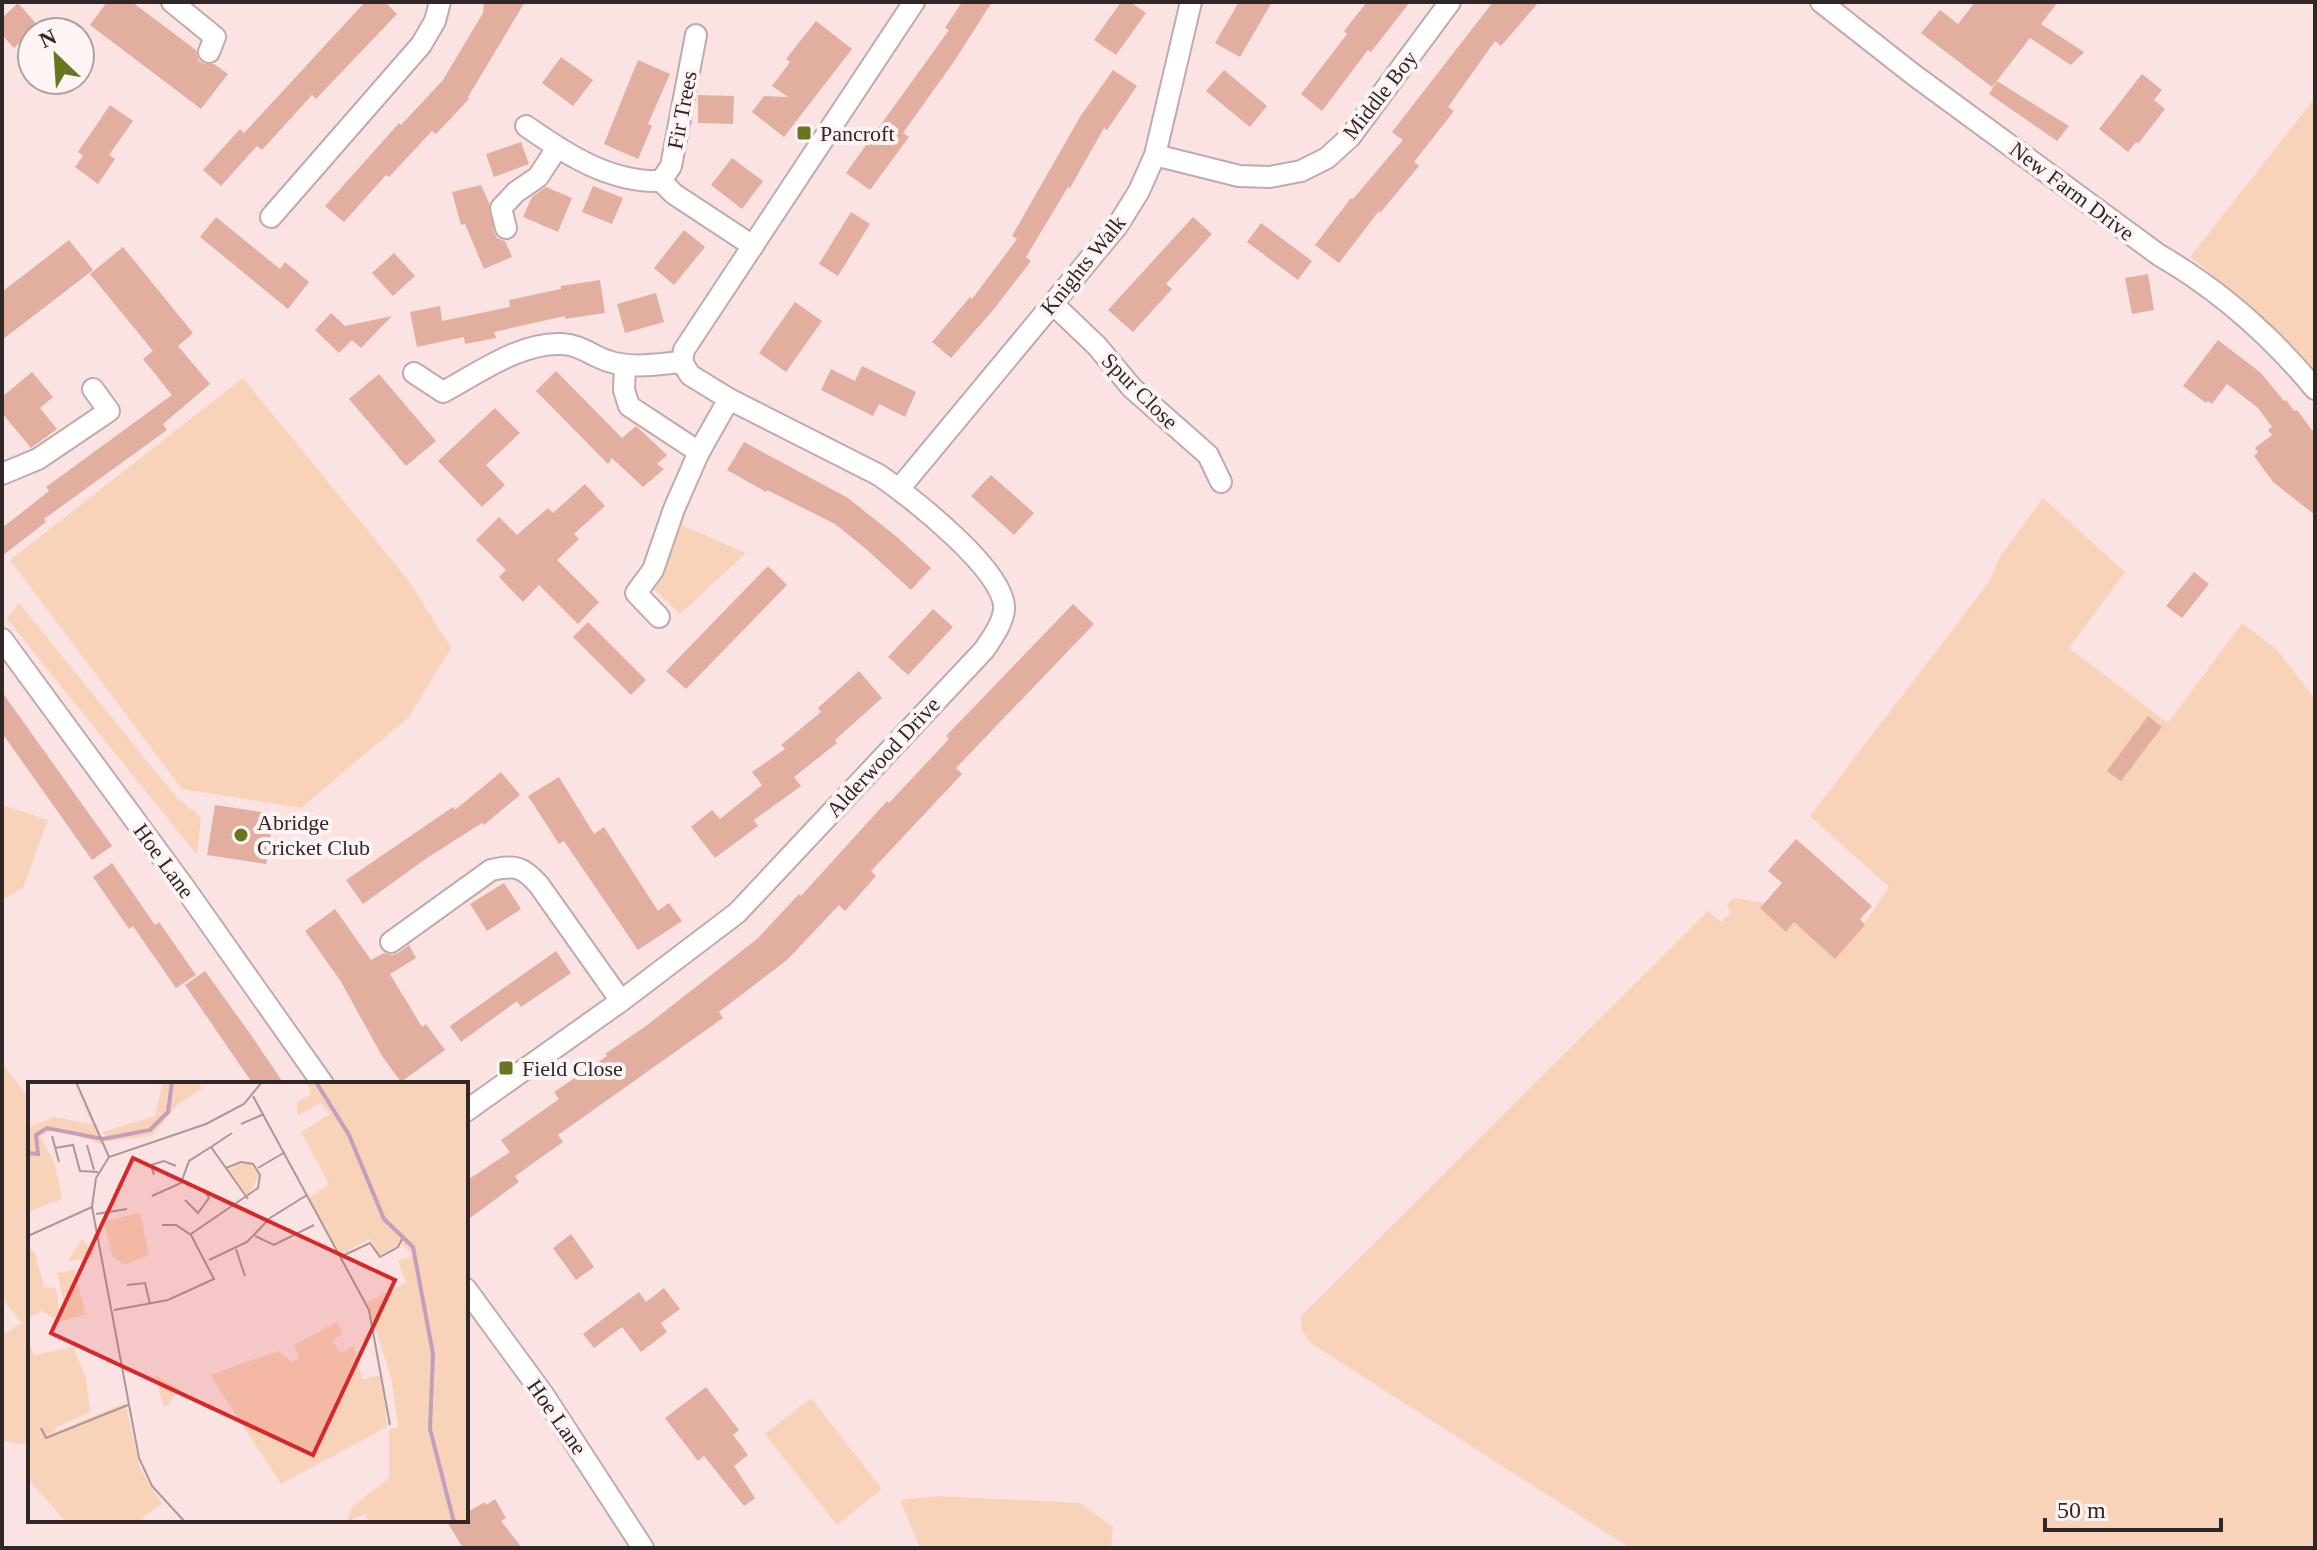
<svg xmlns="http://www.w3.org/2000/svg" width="2317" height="1550" font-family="Georgia,serif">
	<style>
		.green { fill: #f8d3ba }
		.building { fill: #e1aea0 }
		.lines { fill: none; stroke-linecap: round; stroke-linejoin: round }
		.street-casing { stroke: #c2aaab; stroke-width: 24 }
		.street { stroke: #fff; stroke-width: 20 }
		.poi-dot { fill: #6a751f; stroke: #fef4f4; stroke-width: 3 }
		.labels { text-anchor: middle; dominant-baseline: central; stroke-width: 8; stroke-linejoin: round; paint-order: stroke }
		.street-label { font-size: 22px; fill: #302727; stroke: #fef4f4 }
		.poi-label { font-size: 22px; fill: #302727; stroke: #fef4f4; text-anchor: start }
		.inset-river { fill: none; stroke: #c69dbc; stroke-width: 4 }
		.inset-road { fill: none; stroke: #aa9898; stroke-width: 2 }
		.view { fill: #d62828; fill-opacity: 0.15; stroke: #d62828; stroke-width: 4 }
		.inset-edge { fill: none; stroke: #302727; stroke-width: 4 }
	</style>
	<rect width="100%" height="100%" fill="#fce3e3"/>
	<g class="green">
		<polygon points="2315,98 2315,373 2249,305 2190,257"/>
		<polygon points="243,378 409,581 451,648 409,717 301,808 182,789 10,560"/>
		<path d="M2043,498L2125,572L2069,648L2168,723L2242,623L2277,650L2315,699V1548H1630L1312,1344L1302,1331L1301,1316L1708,911L1721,922L1731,912L1727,906L1732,898L1764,903L1760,908L1785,931L1794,922L1835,958C1857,937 1872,912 1889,887L1810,816L1989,582L2000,557Z"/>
		<polygon points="677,523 746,553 680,614 649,585 653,574 670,553"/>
		<polygon points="19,603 177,798 201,817 197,855 7,619"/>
		<polygon points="2,805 48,820 23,888 2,900"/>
		<polygon points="2,1063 30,1099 30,1438 23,1444 2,1441 2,1335 22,1323 2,1298"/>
		<polygon points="811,1398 882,1489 837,1525 765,1434"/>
		<polygon points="937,1496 1080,1503 1113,1527 1111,1548 920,1548 900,1500"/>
	</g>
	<g class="building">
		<polygon points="107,2 132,2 196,50 199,61 205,64 214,64 228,74 201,109 90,25"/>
		<polygon points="365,2 385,2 397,14 316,99 312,95 262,150 257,146 221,186 203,170 240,129 244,133"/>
		<polygon points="484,2 525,2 468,97 469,99 436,134 432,131 389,177 386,175 344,222 325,206 399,123 401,125 443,80 483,13"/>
		<polygon points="962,2 992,2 953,63 903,133 909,137 870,190 846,173 949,30 945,28"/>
		<polygon points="1121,2 1130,2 1146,13 1116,55 1094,40"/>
		<polygon points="1239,2 1272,2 1240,57 1215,43"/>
		<polygon points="1367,2 1410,2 1371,52 1368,50 1322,111 1301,94 1347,34 1344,31"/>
		<polygon points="1493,2 1539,2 1501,46 1495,41 1448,107 1454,111 1414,162 1419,166 1380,213 1379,211 1339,263 1315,245 1351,198 1353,199 1403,140 1392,132"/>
		<polygon points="1975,2 2058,2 2041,24 2084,52 2071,65 2030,38 1992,87 1921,33 1940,10 1958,24"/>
		<polygon points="18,3 38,26 14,48 2,35 2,18"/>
		<polygon points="816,21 852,49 784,137 752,112 764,96 788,97 772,86 790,62 786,59"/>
		<polygon points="561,57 593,80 573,106 542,83"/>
		<polygon points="638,60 670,74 648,124 652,126 638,159 604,144"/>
		<polygon points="1113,70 1137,86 1107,130 1104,128 1070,188 1068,187 1026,257 1031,261 994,309 951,358 932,342 970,297 972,299 1017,239 1012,236 1080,117"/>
		<polygon points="1224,70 1267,106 1250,127 1206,91"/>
		<polygon points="2142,74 2162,90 2154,100 2165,109 2138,144 2136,142 2128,152 2099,129"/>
		<polygon points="1997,81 2069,126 2057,141 1989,94"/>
		<polygon points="698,95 734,96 733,124 698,123"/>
		<polygon points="110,105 133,121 109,155 115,159 98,184 75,167 83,156 78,152"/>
		<polygon points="521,142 529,164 494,177 486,154"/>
		<polygon points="732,158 763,181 742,209 711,185"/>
		<polygon points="481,185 489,203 494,232 497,238 505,241 512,257 484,269 465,224 461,225 452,192"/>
		<polygon points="593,186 623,198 612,224 582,212"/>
		<polygon points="546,187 572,198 558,232 523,217 532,197"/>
		<polygon points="851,212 870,224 838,276 819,264"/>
		<polygon points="216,217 280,269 285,262 309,282 288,309 200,237"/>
		<polygon points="1193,217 1212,234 1166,284 1172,289 1133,332 1108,310"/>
		<polygon points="1261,223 1312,261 1298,280 1247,242"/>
		<polygon points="684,230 705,247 674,285 654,268"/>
		<polygon points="69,240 93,270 2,340 2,292"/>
		<polygon points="123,247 193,333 178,346 210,384 163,424 167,430 44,519 46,522 2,556 2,528 49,491 46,487 172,395 143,359 153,351 90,274"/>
		<polygon points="394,253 415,276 393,296 372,273"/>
		<polygon points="2148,274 2154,310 2132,314 2125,278"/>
		<polygon points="600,280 605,313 565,319 565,316 494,332 496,338 465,344 464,337 417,347 410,312 440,306 442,321 510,307 509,300 561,289 561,286"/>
		<polygon points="656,293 664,322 625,333 617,304"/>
		<polygon points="795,302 822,321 786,372 759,353"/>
		<polygon points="331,313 345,326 392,316 361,348 352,340 339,353 315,330"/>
		<polygon points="2218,340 2261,373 2284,401 2286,400 2294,411 2297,410 2315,434 2315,515 2273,482 2254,456 2258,452 2255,448 2272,435 2268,430 2272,427 2258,408 2227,384 2212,404 2208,401 2206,403 2183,386"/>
		<polygon points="862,366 916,392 905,417 879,404 873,416 821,390 831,369 855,381"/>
		<polygon points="556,371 622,438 636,426 667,455 657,464 664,469 643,487 612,458 608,464 536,391"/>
		<polygon points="32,372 53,397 40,408 57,429 31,448 2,413 2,397"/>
		<polygon points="379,374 436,441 406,466 349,399"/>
		<polygon points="495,408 520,433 486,465 505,485 482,507 438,461"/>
		<polygon points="744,442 848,498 897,537 931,568 911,590 866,549 835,524 767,490 766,492 727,470"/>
		<polygon points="991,475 1034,513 1014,535 971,496"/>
		<polygon points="585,484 605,506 574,534 579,539 557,560 599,602 578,624 539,585 523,602 499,577 506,570 476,540 499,517 517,535 548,508 553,513"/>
		<polygon points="768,566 787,585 686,689 666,671"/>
		<polygon points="2194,572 2209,584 2182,618 2166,606"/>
		<polygon points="1073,604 1094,624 956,768 962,774 871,871 876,876 845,911 839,905 787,960 719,1012 723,1018 558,1135 563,1142 515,1176 519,1182 466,1221 466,1181 510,1152 501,1140 559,1099 554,1092 607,1056 605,1054 646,1026 757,939 799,894 801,896 887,801 889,803 949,739 946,736"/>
		<polygon points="933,609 953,627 908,675 888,657"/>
		<polygon points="588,622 646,680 631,695 573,637"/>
		<polygon points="859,671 882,698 835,740 837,743 794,777 801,786 754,820 758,826 715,858 691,827 712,810 720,819 762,785 752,772 785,749 781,745 821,712 818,708"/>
		<polygon points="2,692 112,846 92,860 2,733"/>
		<polygon points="2148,716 2162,727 2121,781 2107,771"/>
		<polygon points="501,772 520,795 484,825 482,823 427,858 363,904 346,880 453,807 455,810"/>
		<polygon points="559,777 594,834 604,827 658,911 669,903 682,921 638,950 564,841 559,844 528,796"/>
		<polygon points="215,805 274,814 266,864 207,855"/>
		<polygon points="1796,839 1872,906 1860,919 1865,925 1835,959 1794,922 1786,932 1760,908 1782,883 1768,871"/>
		<polygon points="112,863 155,925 159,922 196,975 176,988 133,926 129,929 93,877"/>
		<polygon points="504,883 521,909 487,931 470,904"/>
		<polygon points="335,909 371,960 384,953 392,955 398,953 409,945 416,958 390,974 422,1027 426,1024 445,1050 401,1082 382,1056 340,980 305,931"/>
		<polygon points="556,951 571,973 521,1007 517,1001 461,1042 450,1026"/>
		<polygon points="205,971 251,1035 284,1084 253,1084 185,985"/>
		<polygon points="571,1234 594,1267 576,1280 553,1248"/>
		<polygon points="664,1288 680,1309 661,1323 667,1332 641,1352 622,1327 594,1348 583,1334 639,1292 646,1302"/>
		<polygon points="706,1387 739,1430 733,1435 748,1455 734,1466 755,1498 744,1506 704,1456 698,1461 665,1418"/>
		<polygon points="495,1499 506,1518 501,1521 522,1548 463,1548 446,1520 466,1520 466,1513 485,1502 486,1505"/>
	</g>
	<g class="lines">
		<defs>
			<g id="street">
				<polyline points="172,2 215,37 209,52"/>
				<path d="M1821,2L1914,75L2159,255C2218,289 2272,337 2315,389"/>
				<path d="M526,126C566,154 610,183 661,181L671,166L696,35"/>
				<polyline points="1155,155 1239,176 1270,177 1301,171 1327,158 1350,137 1450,2"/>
				<polyline points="661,181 674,194 753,246"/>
				<polyline points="271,217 421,45 435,21 440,2"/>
				<polyline points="506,228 501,208 516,192 538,177 557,148"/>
				<polyline points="1053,304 1097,346 1132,388 1208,455 1221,482"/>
				<polyline points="682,362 684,350 914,2"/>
				<polyline points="625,365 624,390 629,406 699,452 729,399"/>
				<path d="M414,373L443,392C479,373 520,342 562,344C581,345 592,356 608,361C631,369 658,364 682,362"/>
				<polyline points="2,474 38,459 109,411 93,389"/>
				<polyline points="899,489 1118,225 1139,191 1155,155 1191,2"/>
				<polyline points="659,617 636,593 653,570 674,509 699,452"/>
				<polyline points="2,639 184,887 323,1084"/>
				<path d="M391,942L491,870C516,865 522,866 539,885L621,1001"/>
				<path d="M466,1111L621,1001L737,913L984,650C992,638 1002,625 1004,610C1008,572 909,496 879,475L729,399L690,375L682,362"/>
				<polyline points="466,1289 543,1394 643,1548"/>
			</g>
		</defs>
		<use href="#street" class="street-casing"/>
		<use href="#street" class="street"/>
	</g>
	<g class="poi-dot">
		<rect x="796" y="125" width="16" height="16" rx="4"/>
		<circle cx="241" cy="835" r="8"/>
		<rect x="498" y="1060" width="16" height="16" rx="4"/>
	</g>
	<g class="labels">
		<g class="street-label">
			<text transform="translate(1380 95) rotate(-52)">Middle Boy</text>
			<text transform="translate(682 110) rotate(-79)">Fir Trees</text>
			<text transform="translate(2072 191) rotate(37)">New Farm Drive</text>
			<text transform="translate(1083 265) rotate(-51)">Knights Walk</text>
			<text transform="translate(1140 391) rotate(45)">Spur Close</text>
			<text transform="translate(883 757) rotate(-47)">Alderwood Drive</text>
			<text transform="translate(164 861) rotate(54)">Hoe Lane</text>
			<text transform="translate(557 1417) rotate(55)">Hoe Lane</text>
		</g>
		<g class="poi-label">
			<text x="820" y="133">Pancroft</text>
			<text x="257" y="822">Abridge<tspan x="257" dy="25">Cricket Club</tspan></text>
			<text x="522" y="1068">Field Close</text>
		</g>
	</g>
	<g transform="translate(28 1082)">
		<rect width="440" height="440" fill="#fce3e3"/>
		<path d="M44,0L76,63L28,47L12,54L27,82L34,117L0,130L2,45L26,35L64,42ZM135,0H170L174,7L149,23L124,54L80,59L75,50L127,34ZM277,0H440V440H341L337,432L319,440L324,425L361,396V347L370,345L364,299L339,220L378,201L370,179L385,174L373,161L351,174L342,157L312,172L281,116L301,102L273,50L302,32L293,21L269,34V20L284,12ZM210,82H222L231,93L220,114L200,88ZM112,131L121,173L96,183L84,174L76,139ZM54,157L67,171L60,177L40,179ZM0,165L7,171L16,205L28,206L31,227L37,226L29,191L47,188L57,232L31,240L14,229L0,237ZM309,240L315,252L305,258L312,271L325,264L334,297L354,293L359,345L253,402L182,293L250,269L264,280L271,276L266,263ZM0,258L6,273L45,265L58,296L62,330L27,346L28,350L97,321L112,386L134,422L114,436L118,440H38L0,397ZM127,293L150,307L140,324H135Z" fill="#f8d3ba"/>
		<path class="inset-river" d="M288,0L321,53L356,137L385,165L405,272L402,347L426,440M0,71L10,72L8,53L19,46L75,57L122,48L140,30L144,0"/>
		<path class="inset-road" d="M48,0L81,75M225,14L341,228L362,343M213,42L236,32M24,54L31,80M59,63L66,88M183,65L204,51M27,66L45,63L52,89L70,90M230,86L257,70M126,93L123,83L136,79L148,84M124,114L153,101L161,79L183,65L220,117M157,118L170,131L181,116L176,107M64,125L111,376L124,404L157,440M68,132L99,127M163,152L230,106L232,93L225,82L213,80L198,86M0,154L64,125L68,96L81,75L178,42L216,22L234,0M227,154L246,163L286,143M208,167L217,194M312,175L342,161L352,175L370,165L374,157M181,178L219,160L242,136L279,113M99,203L117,201L122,222M86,228L140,218L186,197L163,153L148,143H134M13,346L18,356L100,323"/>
		<path class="view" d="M105,76L367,198L285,373L23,251Z"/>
		<rect width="440" height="440" class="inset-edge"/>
	</g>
	<rect width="2317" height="1550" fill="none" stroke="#302727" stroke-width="8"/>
	<g transform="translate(56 56) rotate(335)"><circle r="38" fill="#fef4f4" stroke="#aca2a2" stroke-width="2"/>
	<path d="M0-6L14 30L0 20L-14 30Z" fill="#6a751f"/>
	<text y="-12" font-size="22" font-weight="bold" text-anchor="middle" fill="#302727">N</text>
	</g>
	<path d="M2045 1518v12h176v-12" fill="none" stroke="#302727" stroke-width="4"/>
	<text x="2057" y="1518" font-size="24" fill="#302727" stroke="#fef4f4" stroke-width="6" paint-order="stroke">50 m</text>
</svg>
